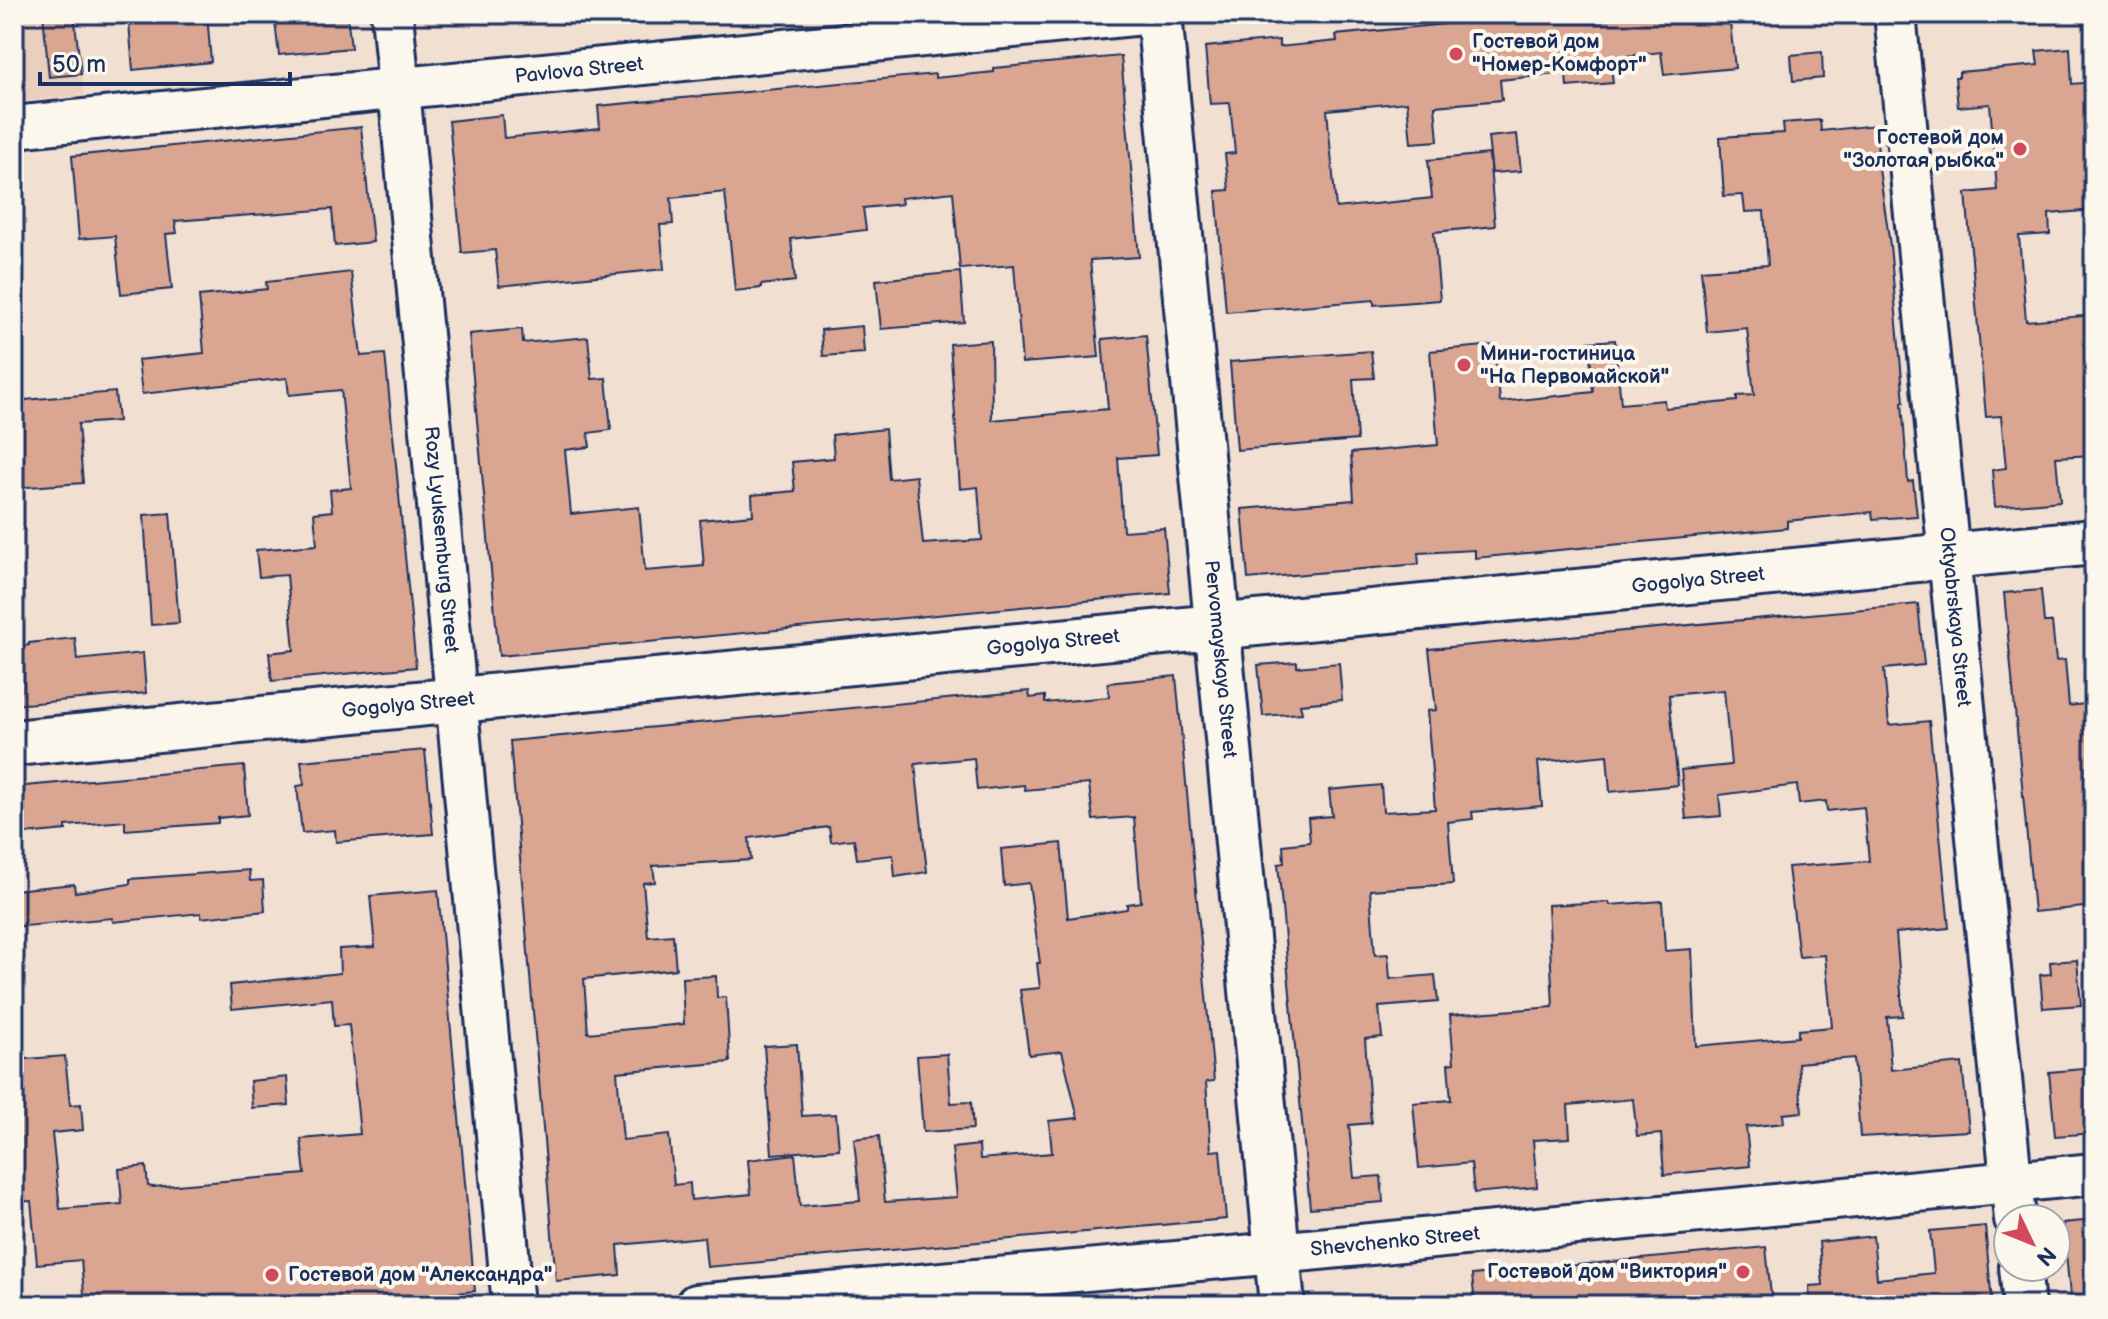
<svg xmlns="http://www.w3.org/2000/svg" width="2108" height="1319" font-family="'Balsamiq Sans',sans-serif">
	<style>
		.built { fill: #eacebe }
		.building { fill: #dba691; stroke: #1b2f5e; stroke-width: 2; fill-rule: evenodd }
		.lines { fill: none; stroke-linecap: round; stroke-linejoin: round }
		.minor-casing { stroke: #1b2f5e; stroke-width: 46 }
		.tertiary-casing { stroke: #1b2f5e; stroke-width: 50 }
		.minor { stroke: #fbf7ec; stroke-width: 40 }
		.tertiary { stroke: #fbf7ec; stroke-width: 44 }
		.poi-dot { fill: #d1495b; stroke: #fbf7ec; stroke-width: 3 }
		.labels { text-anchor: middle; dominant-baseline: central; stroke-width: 8; stroke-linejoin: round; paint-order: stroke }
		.poi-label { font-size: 20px; font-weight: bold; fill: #1b2f5e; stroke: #fbf7ec; text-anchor: start }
		.street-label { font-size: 20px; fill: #1b2f5e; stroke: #fbf7ec }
	</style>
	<rect width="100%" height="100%" fill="#f1dfd1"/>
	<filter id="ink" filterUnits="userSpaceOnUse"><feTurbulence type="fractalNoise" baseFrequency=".0125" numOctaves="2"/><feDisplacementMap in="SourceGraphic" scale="16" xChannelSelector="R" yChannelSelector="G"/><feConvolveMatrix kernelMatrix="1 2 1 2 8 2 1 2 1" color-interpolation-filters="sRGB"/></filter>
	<g filter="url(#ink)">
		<polygon class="built" points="14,14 74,14 84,95 14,102"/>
		<g class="building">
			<polygon points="43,14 74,14 81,74 49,77"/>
			<polygon points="164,14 207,14 211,62 133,70 129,23 164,20"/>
			<polygon points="274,14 347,14 351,48 279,55"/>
			<polygon points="1546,14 1729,14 1735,68 1664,75 1661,52 1610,58 1613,83 1567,87 1566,73 1500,80 1502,100 1435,106 1438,141 1411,143 1407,102 1327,110 1336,208 1432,198 1428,160 1489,154 1495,226 1434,232 1440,300 1374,305 1374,300 1226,312 1216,191 1229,190 1225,154 1235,153 1230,103 1210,104 1205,47 1279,40 1279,47 1337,41 1336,35"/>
			<polygon points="2070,48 2072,84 2094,82 2094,210 2049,214 2050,234 2019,236 2026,321 2094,315 2094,455 2056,457 2060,501 1995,507 1992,470 2006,468 2001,416 1986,417 1966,193 1997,190 1990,104 1958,107 1955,77 1959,77 1959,72 2038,65 2036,51"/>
			<polygon points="1822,52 1823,78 1793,81 1791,55"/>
			<polygon points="1121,56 1139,257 1090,260 1099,357 1022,363 1014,265 960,269 953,192 901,198 902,204 863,208 866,230 791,239 795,281 761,285 761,288 735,291 725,192 671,198 673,224 660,225 664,269 499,286 495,250 462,253 449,121 502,115 504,138 600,128 598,106 935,74 935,78 994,72 994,68"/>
			<polygon points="1820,120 1821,131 1876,125 1879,169 1890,245 1904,402 1902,402 1908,482 1913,481 1917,516 1873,519 1872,512 1787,521 1787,528 1475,558 1475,550 1418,553 1419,564 1248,579 1242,509 1354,500 1351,453 1438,445 1430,351 1495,345 1500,402 1593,392 1589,342 1615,340 1621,404 1664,400 1665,408 1737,401 1737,396 1754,395 1747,328 1707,332 1701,270 1768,265 1764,211 1745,212 1743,195 1724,196 1720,137 1784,133 1783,123"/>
			<polygon points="361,127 373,242 335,246 332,209 175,221 177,233 166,234 172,289 121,294 115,236 79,239 72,156"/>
			<polygon points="1517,134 1521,171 1492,173 1488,137"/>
			<polygon points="351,272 361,356 385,354 416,667 272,681 269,653 294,650 287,575 259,577 256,550 317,545 314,513 332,511 330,490 351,488 341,390 289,395 287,378 142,394 138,360 204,353 199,296 267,289 266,282"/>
			<polygon points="960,272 964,322 881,329 876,280"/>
			<polygon points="862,326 864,353 823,356 821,330"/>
			<polygon points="522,329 523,343 588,337 592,379 606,378 611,430 588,433 590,447 565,450 571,514 639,507 645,571 704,566 700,520 753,515 752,495 795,491 792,462 834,458 832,435 885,429 889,479 916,476 923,544 982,540 978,487 960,489 950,344 991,341 992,420 1108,409 1102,339 1146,335 1157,455 1118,458 1123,531 1164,528 1170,593 499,656 469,334"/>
			<polygon points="1371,351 1374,378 1353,379 1357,440 1237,450 1230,362"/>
			<polygon points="115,392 118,421 78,424 83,483 14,488 14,401"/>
			<polygon points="170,513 179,623 151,625 144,515"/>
			<polygon points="2041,590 2044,622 2052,622 2056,661 2065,660 2069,706 2094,703 2094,906 2034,912 2004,593"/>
			<polygon points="1918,604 1924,665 1884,669 1889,725 1929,721 1949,928 1896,933 1903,1016 1887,1017 1891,1070 1962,1063 1969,1131 1860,1137 1854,1058 1798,1063 1802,1112 1783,1114 1784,1123 1746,1127 1750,1166 1664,1175 1661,1134 1637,1136 1633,1099 1568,1105 1570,1138 1533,1140 1537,1187 1474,1193 1471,1163 1419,1168 1413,1103 1451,1100 1448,1064 1454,1063 1450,1015 1553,1007 1548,905 1609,902 1610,905 1662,901 1665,951 1692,949 1696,1046 1798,1037 1798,1030 1832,1027 1825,955 1799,957 1788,867 1869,861 1864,807 1827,811 1826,801 1799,804 1797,785 1719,795 1721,816 1686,819 1681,770 1731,765 1724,690 1669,695 1678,785 1610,792 1607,755 1538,762 1542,806 1472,812 1473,819 1448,822 1453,884 1370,890 1375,955 1388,954 1390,979 1435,975 1438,1002 1379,1007 1382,1037 1365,1039 1371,1123 1349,1125 1354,1178 1381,1176 1383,1202 1310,1208 1278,864 1284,863 1283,845 1310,842 1308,818 1332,816 1329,790 1381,785 1383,812 1435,809 1427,711 1436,710 1429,649"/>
			<polygon points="75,638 77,660 143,653 146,693 14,705 14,647 29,645 29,643"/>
			<polygon points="1297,662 1297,667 1339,663 1342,700 1300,704 1302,713 1263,716 1258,665"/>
			<path d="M1176,676L1214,1081L1206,1082L1211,1151L1220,1150L1226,1219L707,1267L704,1237L618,1245L620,1275L556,1281L510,741L1029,691L1030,698L1045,696V703L1109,697L1108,683ZM974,758L977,790L1024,785L1025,790L1089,784L1093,820L1134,817L1141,902L1127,904V909L1068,918L1061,843L1001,849L1004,886L1029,883L1040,963H1037L1040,988L1020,990L1029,1055L1062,1051L1078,1118L1049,1121L1052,1153L980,1159L979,1145L952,1148L957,1197L885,1202L879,1136L854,1139L860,1201L800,1206L795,1154L748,1160L751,1194L691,1200L690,1183L674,1185L669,1135L623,1140L617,1072L730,1062L726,997L717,998L716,976L682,978L684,1024L588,1033L584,979L676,969L673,935L648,937L643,883L655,882L653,866L751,860L749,838L829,827L831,842L854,839L857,859L893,855L895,877L927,872L915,764Z"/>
			<polygon points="425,750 433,834 336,842 335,830 302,833 297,786 304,785 301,761"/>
			<polygon points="244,766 248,815 218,818 218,823 125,830 125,821 66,826 66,830 14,835 14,787"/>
			<polygon points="249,870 250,881 263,880 265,911 201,918 201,913 113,922 112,918 14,927 14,890 74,884 75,892 130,884 130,879"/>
			<polygon points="438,890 475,1291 330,1305 85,1305 81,1260 37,1264 31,1201 14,1202 14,1060 65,1056 70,1105 81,1104 83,1130 52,1133 60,1209 122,1204 119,1169 146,1166 148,1186 153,1187 305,1174 301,1139 360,1134 349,1025 334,1026 332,999 232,1009 230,985 340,973 339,949 375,947 370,896"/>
			<polygon points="2077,960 2081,1005 2043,1008 2040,975 2051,974 2050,962"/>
			<polygon points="797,1044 802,1116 836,1114 839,1149 772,1154 764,1046"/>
			<polygon points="947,1054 951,1103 971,1102 973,1129 923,1132 917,1056"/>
			<polygon points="2094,1068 2094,1133 2055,1136 2049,1072"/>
			<polygon points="287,1077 289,1105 252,1108 250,1081"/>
			<polygon points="2094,1220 2094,1305 2071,1305 2063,1223"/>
			<polygon points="1985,1226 1992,1303 1960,1305 1959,1298 1900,1302 1900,1305 1810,1305 1809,1286 1823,1285 1819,1242 1873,1236 1877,1279 1934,1273 1930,1231"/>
			<polygon points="1766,1247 1772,1305 1475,1305 1472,1275"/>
		</g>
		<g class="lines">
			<defs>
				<g id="minor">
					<path id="s1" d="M392,14L513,1305"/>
					<path id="s2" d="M1895,14L2015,1219"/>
					<path id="s3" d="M14,127L1143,14"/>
					<polyline points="2020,1267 2024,1305"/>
					<path id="s4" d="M696,1305L1277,1253L2094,1174"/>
				</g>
				<g id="tertiary">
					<path id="s5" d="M1159,14L1282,1305"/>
					<path id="s6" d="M14,743L2094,542"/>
				</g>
			</defs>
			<use href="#minor" class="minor-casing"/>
			<use href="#tertiary" class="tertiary-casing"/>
			<use href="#minor" class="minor"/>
			<use href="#tertiary" class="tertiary"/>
		</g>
	</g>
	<g class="poi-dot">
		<circle cx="1456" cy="54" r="8"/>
		<circle cx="2020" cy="149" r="8"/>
		<circle cx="1464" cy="365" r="8"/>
		<circle cx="1743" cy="1272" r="8"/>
		<circle cx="272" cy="1275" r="8"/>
	</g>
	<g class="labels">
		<g class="poi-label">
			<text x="1472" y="42">Гостевой дом<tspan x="1472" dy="23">"Номер-Комфорт"</tspan></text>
			<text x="2004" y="138" text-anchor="end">Гостевой дом<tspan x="2004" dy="23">"Золотая рыбка"</tspan></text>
			<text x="1480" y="354">Мини-гостиница<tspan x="1480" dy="23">"На Первомайской"</tspan></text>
			<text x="1727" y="1272" text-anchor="end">Гостевой дом "Виктория"</text>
			<text x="288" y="1275">Гостевой дом "Александра"</text>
		</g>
		<g class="street-label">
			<text stroke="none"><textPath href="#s3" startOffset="568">Pavlova Street</textPath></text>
			<text stroke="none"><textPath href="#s1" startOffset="528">Rozy Lyuksemburg Street</textPath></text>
			<text stroke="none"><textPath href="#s6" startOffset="1692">Gogolya Street</textPath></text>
			<text stroke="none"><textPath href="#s2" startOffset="606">Oktyabrskaya Street</textPath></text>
			<text stroke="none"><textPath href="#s6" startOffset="1044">Gogolya Street</textPath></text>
			<text stroke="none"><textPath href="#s5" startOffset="648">Pervomayskaya Street</textPath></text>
			<text stroke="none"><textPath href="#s6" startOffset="396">Gogolya Street</textPath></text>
			<text stroke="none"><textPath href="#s4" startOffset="702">Shevchenko Street</textPath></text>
		</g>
	</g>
	<rect width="2108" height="1319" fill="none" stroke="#fbf7ec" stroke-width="48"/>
	<rect x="24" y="24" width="2060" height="1271" fill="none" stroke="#1b2f5e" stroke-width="3" filter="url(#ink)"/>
	<g transform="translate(2032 1243) rotate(133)"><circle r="38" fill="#fbf7ec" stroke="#a1a7b3" stroke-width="2"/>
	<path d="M0-6L14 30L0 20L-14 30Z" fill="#d1495b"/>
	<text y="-12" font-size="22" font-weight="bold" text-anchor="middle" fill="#1b2f5e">N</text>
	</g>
	<path d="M40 72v12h250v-12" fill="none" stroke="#1b2f5e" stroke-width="4"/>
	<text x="52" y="72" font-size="24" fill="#1b2f5e" stroke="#fbf7ec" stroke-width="6" paint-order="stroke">50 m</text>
</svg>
